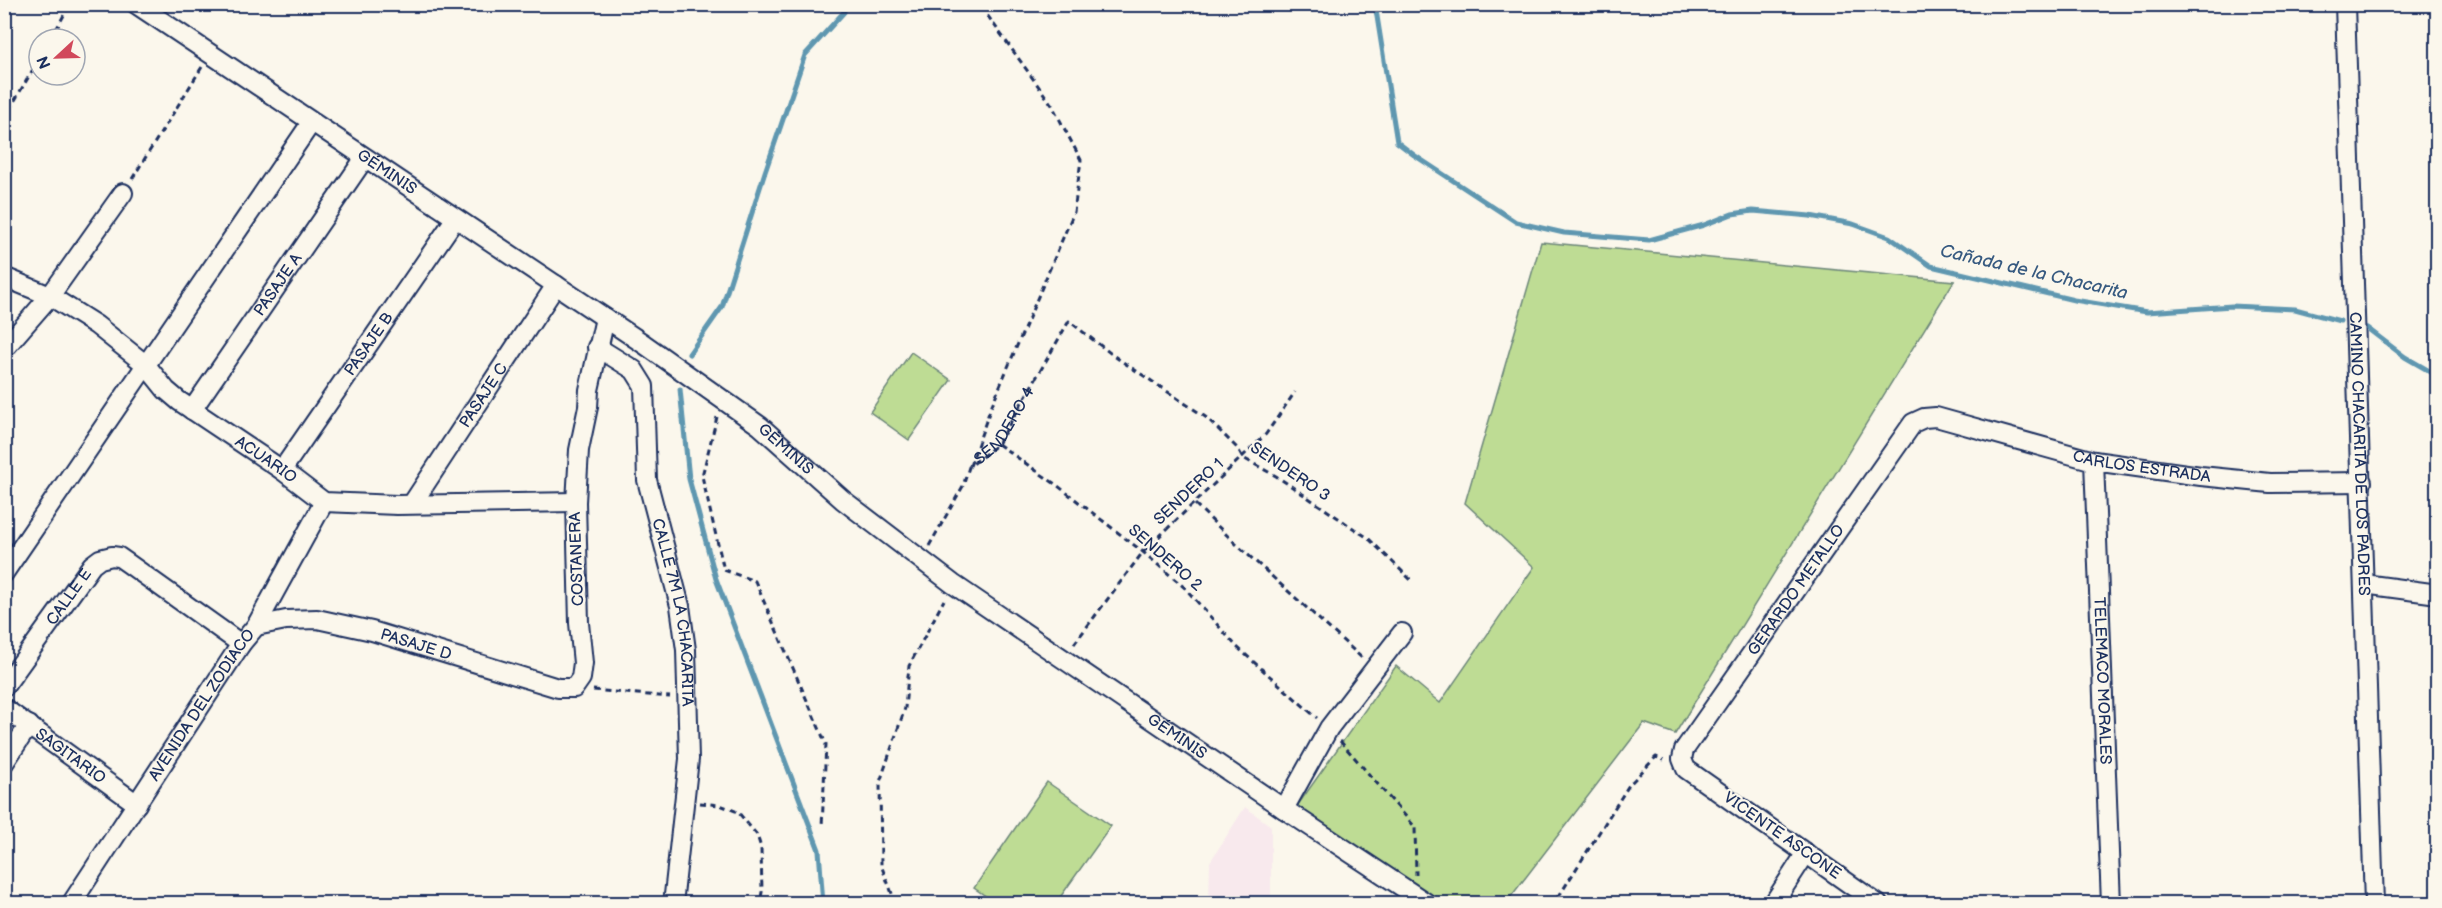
<svg xmlns="http://www.w3.org/2000/svg" width="2442" height="908" font-family="'Balsamiq Sans',sans-serif">
	<style>
		.built { fill: #f8e9ed }
		.green { fill: #bedc94; stroke: #6c8679; stroke-width: 1.5 }
		.lines { fill: none; stroke-linecap: round; stroke-linejoin: round }
		.stream { stroke: #5f97b0; stroke-width: 5 }
		.street-casing { stroke: #1b2f5e; stroke-width: 22 }
		.path { stroke: #1b2f5e; stroke-width: 3; stroke-dasharray: 6 4.5; stroke-linecap: butt }
		.street { stroke: #fbf7ec; stroke-width: 18 }
		.labels { text-anchor: middle; dominant-baseline: central; stroke-width: 4.5; stroke-linejoin: round; paint-order: stroke }
		.street-label { font-size: 16px; fill: #1b2f5e; stroke: #fbf7ec }
		.water-label { font-size: 18px; font-style: italic; fill: #375a80; stroke: #fbf7ec }
	</style>
	<rect width="100%" height="100%" fill="#fbf7ec"/>
	<filter id="ink" filterUnits="userSpaceOnUse"><feTurbulence type="fractalNoise" baseFrequency=".0167" numOctaves="2"/><feDisplacementMap in="SourceGraphic" scale="12" xChannelSelector="R" yChannelSelector="G"/><feConvolveMatrix kernelMatrix="1 2 1 2 8 2 1 2 1" color-interpolation-filters="sRGB"/></filter>
	<g filter="url(#ink)">
		<polygon class="built" points="1245,807 1271,826 1271,903 1209,903 1210,862"/>
		<g class="green">
			<polygon points="1541,242 1954,281 1675,734 1644,723 1506,903 1440,903 1295,809 1396,666 1440,703 1534,567 1465,503"/>
			<polygon points="911,352 951,380 909,440 870,412"/>
			<polygon points="1047,782 1111,826 1056,903 996,903 974,888"/>
		</g>
		<g class="lines">
			<g class="stream">
				<polyline points="1375,4 1397,142 1414,155 1516,222 1564,233 1649,240 1704,225 1732,214 1753,211 1810,216 1853,224 1889,237 1931,266 2074,300 2147,312 2232,306 2295,309 2340,321"/>
				<polyline points="2367,328 2405,357 2438,376"/>
				<polyline points="689,354 722,307 765,172 805,55 844,12 845,4"/>
				<polyline points="680,389 689,479 716,579 819,850 823,904"/>
			</g>
			<defs>
				<g id="street">
					<path id="s2" d="M136,4L644,344L760,426L843,500L953,584L1284,809L1428,904"/>
					<path id="s3" d="M2345,4L2374,904"/>
					<path id="s4" d="M4,277L50,296L96,325L145,364L166,390L179,401L282,470L324,502L397,505L576,502"/>
					<path id="s5" d="M597,347L634,370L644,386L647,480L680,606L686,650L689,759L673,904"/>
					<polyline points="4,349 50,296 123,193"/>
					<path id="s6" d="M192,410L364,159"/>
					<path id="s7" d="M2094,461L2111,904"/>
					<path id="s8" d="M282,470L455,219"/>
					<path id="s9" d="M412,504L556,285"/>
					<polyline points="4,573 311,123"/>
					<polyline points="2364,584 2438,594"/>
					<path id="s10" d="M256,626L286,620L317,619L372,631L558,688H574L581,678L583,663L579,623L576,502L579,450L588,407L589,390L605,318"/>
					<path id="s11" d="M4,687L92,565L100,559L112,556L119,557L129,564L241,644"/>
					<path id="s12" d="M4,708L137,804"/>
					<polyline points="4,763 29,725"/>
					<polyline points="1284,809 1329,728 1402,633"/>
					<path id="s13" d="M71,904L241,644L256,626L324,502"/>
					<polyline points="1773,904 1806,853"/>
					<path id="s14" d="M1878,904L1686,769L1682,759L1684,750L1913,423L1924,418L1936,417L2094,461L2201,476L2270,483L2362,482"/>
				</g>
			</defs>
			<use href="#street" class="street-casing"/>
			<g class="path">
				<polyline points="51,39 70,4"/>
				<polyline points="4,119 39,59"/>
				<polyline points="132,179 202,67"/>
				<polyline points="717,417 702,476 724,570 755,581 826,744 822,826"/>
				<polyline points="998,444 1058,486 1143,552 1185,588 1237,647 1317,718"/>
				<polyline points="970,466 991,407 1074,212 1081,160 1052,105 985,12"/>
				<polyline points="1195,504 1235,543 1362,658"/>
				<path id="s1" d="M929,546L963,486L969,467L998,444L1069,321L1114,356L1207,418L1238,449L1243,458L1276,476L1368,538L1411,580"/>
				<polyline points="1074,644 1143,552 1266,434 1295,392"/>
				<polyline points="593,690 670,697"/>
				<polyline points="1340,741 1415,827 1416,875"/>
				<polyline points="700,803 720,805 738,812 757,835 761,848 762,892 760,904"/>
				<polyline points="893,904 893,896 881,865 880,782 905,708 909,666 944,600"/>
				<polyline points="1550,904 1561,893 1629,785 1656,757 1664,760"/>
			</g>
			<use href="#street" class="street"/>
		</g>
	</g>
	<g class="labels">
		<g class="street-label">
			<text stroke="none"><textPath href="#s2" startOffset="302">GÉMINIS</textPath></text>
			<text stroke="none"><textPath href="#s6" startOffset="152">PASAJE A</textPath></text>
			<text stroke="none"><textPath href="#s8" startOffset="153">PASAJE B</textPath></text>
			<text stroke="none"><textPath href="#s9" startOffset="130">PASAJE C</textPath></text>
			<text stroke="none"><textPath href="#s1" startOffset="144">SENDERO 4</textPath></text>
			<text stroke="none"><textPath href="#s2" startOffset="788">GÉMINIS</textPath></text>
			<text stroke="none"><textPath href="#s3" startOffset="450">CAMINO CHACARITA DE LOS PADRES</textPath></text>
			<text stroke="none"><textPath href="#s4" startOffset="322">ACUARIO</textPath></text>
			<text stroke="none"><textPath href="#s14" startOffset="890">CARLOS ESTRADA</textPath></text>
			<text transform="translate(1290 472) rotate(34)">SENDERO 3</text>
			<text transform="translate(1189 492) rotate(-43)">SENDERO 1</text>
			<text transform="translate(1165 558) rotate(41)">SENDERO 2</text>
			<text transform="translate(577 559) rotate(-92)">COSTANERA</text>
			<text stroke="none"><textPath href="#s14" startOffset="450">GERARDO METALLO</textPath></text>
			<text stroke="none"><textPath href="#s11" startOffset="111">CALLE E</textPath></text>
			<text stroke="none"><textPath href="#s5" startOffset="292">CALLE 7M LA CHACARITA</textPath></text>
			<text stroke="none"><textPath href="#s10" startOffset="164">PASAJE D</textPath></text>
			<text stroke="none"><textPath href="#s7" startOffset="220">TELEMACO MORALES</textPath></text>
			<text stroke="none"><textPath href="#s13" startOffset="238">AVENIDA DEL ZODIACO</textPath></text>
			<text stroke="none"><textPath href="#s2" startOffset="1274">GÉMINIS</textPath></text>
			<text stroke="none"><textPath href="#s12" startOffset="82">SAGITARIO</textPath></text>
			<text transform="translate(1782 836) rotate(35)">VICENTE ASCONE</text>
		</g>
		<g class="water-label">
			<text transform="translate(2034 272) rotate(13)">Cañada de la Chacarita</text>
		</g>
	</g>
	<rect width="2442" height="908" fill="none" stroke="#fbf7ec" stroke-width="24"/>
	<rect x="12" y="12" width="2418" height="884" fill="none" stroke="#1b2f5e" stroke-width="2" filter="url(#ink)"/>
	<g transform="translate(57 57) rotate(248)"><circle r="28" fill="#fbf7ec" stroke="#a1a7b3" stroke-width="1.5"/>
	<path d="M0-4.5L10 22L0 15L-10 22Z" fill="#d1495b"/>
	<text y="-9" font-size="16" font-weight="bold" text-anchor="middle" fill="#1b2f5e">N</text>
	</g>
</svg>
